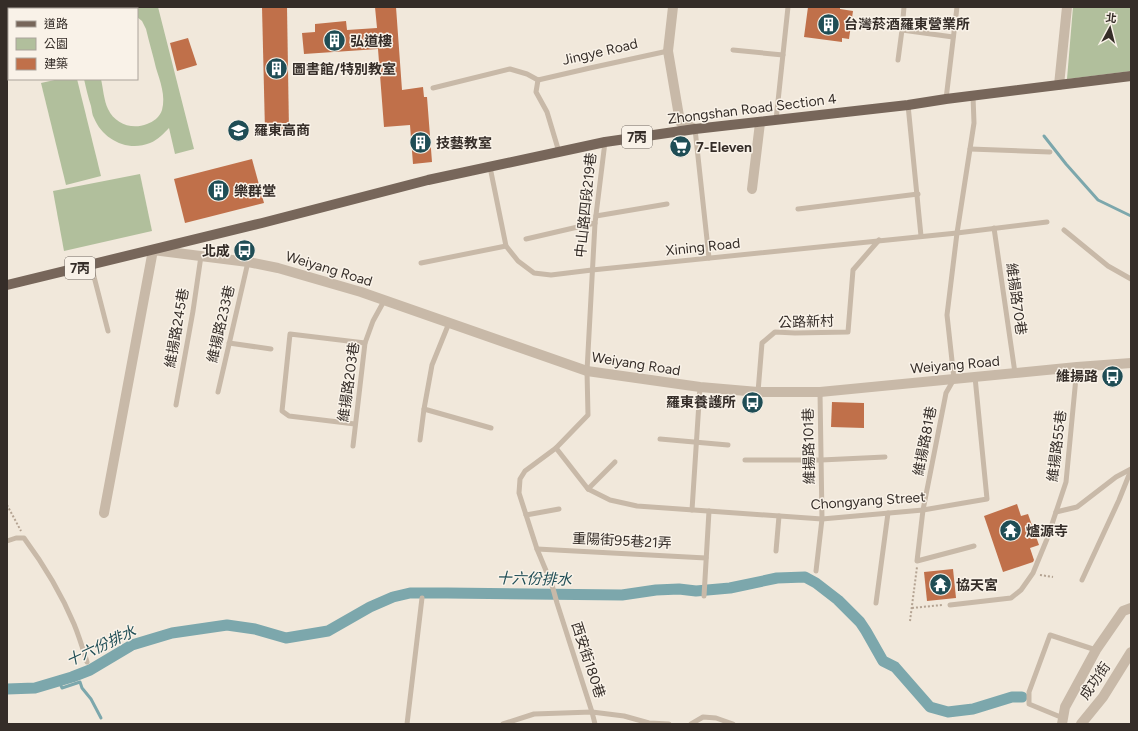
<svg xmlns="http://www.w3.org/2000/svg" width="1138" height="731" font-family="Figtree,'Noto Sans TC',sans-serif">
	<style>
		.green { fill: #b1bf9c }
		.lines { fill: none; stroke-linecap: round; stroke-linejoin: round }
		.stream { stroke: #7ca7ac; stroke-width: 3 }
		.canal { stroke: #7ca7ac; stroke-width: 11 }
		.building { fill: #c0704a }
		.path { stroke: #b4a392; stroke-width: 2; stroke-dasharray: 2 2; stroke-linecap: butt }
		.service { stroke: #c8b9a8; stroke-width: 5 }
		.minor { stroke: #c8b9a8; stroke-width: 10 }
		.tertiary { stroke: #c8b9a8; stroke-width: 10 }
		.primary { stroke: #77665a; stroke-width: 10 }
		.labels { text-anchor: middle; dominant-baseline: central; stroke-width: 3; stroke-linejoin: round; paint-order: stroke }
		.shield { fill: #f9f2e8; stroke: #706862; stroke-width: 1 }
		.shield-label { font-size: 13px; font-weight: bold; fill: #352d28 }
		.poi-label { font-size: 14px; font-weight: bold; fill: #352d28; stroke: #f9f2e8; text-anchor: start }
		.street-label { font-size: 14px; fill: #352d28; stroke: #f9f2e8 }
		.water-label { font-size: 15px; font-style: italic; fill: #1f4d55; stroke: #f9f2e8 }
	</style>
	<rect width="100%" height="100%" fill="#f1e8db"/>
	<g class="green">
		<path d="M89,7H158L194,149L175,154L169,128C164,133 158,140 150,143C128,152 103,140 94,118C92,115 92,110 91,106C88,97 86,88 84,79H101C103,88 104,101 108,109C115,124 132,130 147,124C153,122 160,117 162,110C166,96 160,81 156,68C153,55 149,42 146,29L142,21L137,17V9H87Z"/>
		<polygon points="1073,7 1131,7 1131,71 1067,79"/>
		<polygon points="59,79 77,79 101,176 66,185 41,83"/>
		<polygon points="140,174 152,231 64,251 53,191"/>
	</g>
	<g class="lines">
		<g class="stream">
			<polyline points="1044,136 1066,164 1098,200 1131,216"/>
			<polyline points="59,681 62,688 80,682 82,688 91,699 101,718"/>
		</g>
		<polyline class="canal" points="7,689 35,688 72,677 90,670 132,645 172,633 227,625 255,629 286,638 328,631 370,607 393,597 410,593 447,593 622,595 656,590 679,589 696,591 730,588 777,578 805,577 816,583 838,600 860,622 866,631 883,661 895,667 930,707 948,712 973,709 1012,697 1022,697"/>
	</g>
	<g class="building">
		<polygon points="262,7 287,7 289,131 265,131"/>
		<polygon points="375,7 396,7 402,90 423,87 424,97 427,97 432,162 413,164 410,125 384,127 378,49 304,54 302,33 315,32 315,24 346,21 347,30 377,28"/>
		<polygon points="808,7 840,7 840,9 853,11 849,39 842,38 842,42 804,37"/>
		<polygon points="188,38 197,65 177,71 170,43"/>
		<polygon points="252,159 264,203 185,223 174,179"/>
		<polygon points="832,402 864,403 864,428 831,427"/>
		<polygon points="1017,504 1021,516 1028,514 1039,545 1030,548 1034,560 1033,562 1003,572 984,516"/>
		<polygon points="953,569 956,598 927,601 924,572"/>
	</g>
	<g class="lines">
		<g class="path">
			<polyline points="7,505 21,531"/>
			<polyline points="1040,575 1053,577"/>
			<polyline points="912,608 942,605"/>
			<polyline points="910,621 917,567"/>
		</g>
		<g class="service">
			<polyline points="904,7 902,30 953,37"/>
			<polyline points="733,50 783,55"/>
			<polyline points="898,60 902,30"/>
			<polyline points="538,80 590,68 668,51"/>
			<polyline points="538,80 536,92 547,112 559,152"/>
			<polyline points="433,88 510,69 527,74 538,80"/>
			<polyline points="973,96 974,123 957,233 947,315 954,379 946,393 923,510 917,561 974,546"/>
			<polyline points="946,99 957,7"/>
			<polyline points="908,105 921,236"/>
			<polyline points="776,120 788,7"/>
			<polyline points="695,129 709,258"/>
			<polyline points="970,149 1050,152"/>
			<polyline points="490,167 506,246 518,261 534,273 551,275 592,270 957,233 1047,222"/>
			<polyline points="798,209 918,194"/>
			<polyline points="596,216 667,204"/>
			<polyline points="994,228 1015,373"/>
			<polyline points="1064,230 1108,266 1131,279"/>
			<polyline points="526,239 595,223"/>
			<polyline points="421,263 506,246"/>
			<polyline points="91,265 108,331"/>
			<polyline points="449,323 432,365 424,409 491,428"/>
			<polyline points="229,343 271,349"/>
			<polyline points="218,392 248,262"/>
			<polyline points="758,392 762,343 775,332 795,333 848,332 853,270 879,240"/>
			<polyline points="176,405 193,311 201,256"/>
			<polyline points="355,424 289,416 282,411 290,334 365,343"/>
			<polyline points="660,439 728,445"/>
			<polyline points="420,440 424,409"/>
			<polyline points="353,446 365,343 373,321 384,301"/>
			<polyline points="556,448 588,489 610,500 637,506 822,519 923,510 987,499 975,377"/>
			<polyline points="745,460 821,460 885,457"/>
			<polyline points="588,489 615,462"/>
			<polyline points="692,510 700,387"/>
			<polyline points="1056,512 1077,507 1116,477 1131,469"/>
			<polyline points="526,515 559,509"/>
			<path d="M7,541L16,538H24C44,565 61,593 74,624C79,636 83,649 87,662"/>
			<polyline points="537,549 706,558"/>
			<polyline points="776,551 779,516"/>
			<polyline points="816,571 822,519 820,392"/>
			<polyline points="1082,580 1119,500 1131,470"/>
			<polyline points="704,596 709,511"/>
			<polyline points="876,603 888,513"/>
			<polyline points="950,605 1011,598 1021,590 1033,573 1047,539 1066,482 1077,367"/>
			<polyline points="1063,718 1029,704 1029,692 1050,635 1096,650"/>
			<polyline points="407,724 422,598"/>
			<polyline points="503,724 534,714 592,712 624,716 649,723 669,724"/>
			<polyline points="595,724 592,712 557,603 552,585 537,549 519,493 520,479 525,471 556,448 588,415 587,371 595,223 605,142"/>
			<polyline points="691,724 703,717 716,718 733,724"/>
		</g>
		<g class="minor">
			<polyline points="673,7 668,51 680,122 695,129"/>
			<polyline points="1059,85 1067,7"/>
			<polyline points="752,189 760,123"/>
			<polyline points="104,513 153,250 248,262 278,268 361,292 587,371 700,387 758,392 820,392 1077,367 1131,363"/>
			<polyline points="1062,724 1065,707 1096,650 1123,611 1131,608"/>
		</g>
		<polyline class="tertiary" points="1081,724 1103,697 1131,652"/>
		<polyline class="primary" points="7,285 262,223 428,180 605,142 695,129 908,105 946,99 1131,76"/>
	</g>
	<defs>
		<symbol id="building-disc" viewBox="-11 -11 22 22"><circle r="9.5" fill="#1f4d55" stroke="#f9f2e8"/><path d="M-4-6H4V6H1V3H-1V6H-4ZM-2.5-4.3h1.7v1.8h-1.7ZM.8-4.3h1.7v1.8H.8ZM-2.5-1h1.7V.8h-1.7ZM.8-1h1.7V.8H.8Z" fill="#fff"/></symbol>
		<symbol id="school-disc" viewBox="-11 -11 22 22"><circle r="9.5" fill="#1f4d55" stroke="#f9f2e8"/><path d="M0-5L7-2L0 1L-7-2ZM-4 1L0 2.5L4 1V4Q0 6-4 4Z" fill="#fff"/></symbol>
		<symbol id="supermarket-disc" viewBox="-11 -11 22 22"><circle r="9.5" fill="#1f4d55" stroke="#f9f2e8"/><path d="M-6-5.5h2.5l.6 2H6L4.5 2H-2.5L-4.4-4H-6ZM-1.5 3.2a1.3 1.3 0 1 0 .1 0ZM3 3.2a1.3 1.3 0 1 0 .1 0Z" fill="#fff"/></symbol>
		<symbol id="bus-disc" viewBox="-11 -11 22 22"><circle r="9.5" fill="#1f4d55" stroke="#f9f2e8"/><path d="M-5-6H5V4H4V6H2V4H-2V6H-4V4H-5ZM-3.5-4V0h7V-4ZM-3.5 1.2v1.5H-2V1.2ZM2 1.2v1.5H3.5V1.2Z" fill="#fff"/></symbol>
		<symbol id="temple-disc" viewBox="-11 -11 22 22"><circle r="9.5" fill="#1f4d55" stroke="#f9f2e8"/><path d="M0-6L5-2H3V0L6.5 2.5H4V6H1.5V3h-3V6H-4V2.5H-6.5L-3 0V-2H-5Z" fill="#fff"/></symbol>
	</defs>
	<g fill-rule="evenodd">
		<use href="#building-disc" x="816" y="12" width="25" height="25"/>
		<use href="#building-disc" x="322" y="28" width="25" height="25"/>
		<use href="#building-disc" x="264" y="56" width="25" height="25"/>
		<use href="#school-disc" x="226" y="118" width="25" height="25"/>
		<use href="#building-disc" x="408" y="130" width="25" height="25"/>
		<use href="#supermarket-disc" x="668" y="134" width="25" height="25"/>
		<use href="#building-disc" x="206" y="178" width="25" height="25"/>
		<use href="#bus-disc" x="232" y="238" width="25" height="25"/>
		<use href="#bus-disc" x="1100" y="364" width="25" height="25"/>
		<use href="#bus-disc" x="740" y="390" width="25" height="25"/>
		<use href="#temple-disc" x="998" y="518" width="25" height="25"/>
		<use href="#temple-disc" x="928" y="572" width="25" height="25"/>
	</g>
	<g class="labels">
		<g class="shield">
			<rect x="622" y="126" width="30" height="22" rx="3"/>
			<rect x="65" y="257" width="30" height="22" rx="3"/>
		</g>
		<g class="shield-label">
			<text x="637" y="137">7丙</text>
			<text x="80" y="268">7丙</text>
		</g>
		<g class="poi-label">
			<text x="844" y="24">台灣菸酒羅東營業所</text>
			<text x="350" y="41">弘道樓</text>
			<text x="292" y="69">圖書館/特別教室</text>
			<text x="254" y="130">羅東高商</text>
			<text x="436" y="143">技藝教室</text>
			<text x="696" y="147">7-Eleven</text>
			<text x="234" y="191">樂群堂</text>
			<text x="230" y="251" text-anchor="end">北成</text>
			<text x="1098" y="376" text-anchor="end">維揚路</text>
			<text x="736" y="402" text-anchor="end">羅東養護所</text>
			<text x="1026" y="531">爐源寺</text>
			<text x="956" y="585">協天宮</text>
		</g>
		<g class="street-label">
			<text transform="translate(600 52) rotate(-13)">Jingye Road</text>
			<text transform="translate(752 109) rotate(-7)">Zhongshan Road Section 4</text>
			<text transform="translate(586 205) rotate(-84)">中山路四段219巷</text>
			<text transform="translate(703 247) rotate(-6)">Xining Road</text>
			<text transform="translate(329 269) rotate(17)">Weiyang Road</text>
			<text transform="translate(1016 299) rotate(82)">維揚路70巷</text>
			<text transform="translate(806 322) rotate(-2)">公路新村</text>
			<text transform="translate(221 324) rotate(-77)">維揚路233巷</text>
			<text transform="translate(177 328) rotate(-80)">維揚路245巷</text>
			<text transform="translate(636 364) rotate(9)">Weiyang Road</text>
			<text transform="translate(955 365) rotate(-5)">Weiyang Road</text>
			<text transform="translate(349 382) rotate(-82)">維揚路203巷</text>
			<text transform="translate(925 441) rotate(-79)">維揚路81巷</text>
			<text transform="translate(809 446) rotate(-91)">維揚路101巷</text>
			<text transform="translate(1057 446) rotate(-83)">維揚路55巷</text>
			<text transform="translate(868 501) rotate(-4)">Chongyang Street</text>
			<text transform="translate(622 541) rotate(3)">重陽街95巷21弄</text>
			<text transform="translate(588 660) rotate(72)">西安街180巷</text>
			<text transform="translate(1095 681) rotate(-55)">成功街</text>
		</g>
		<g class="water-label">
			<text transform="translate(534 579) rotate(1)">十六份排水</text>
			<text transform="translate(101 646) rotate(-25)">十六份排水</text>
		</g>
	</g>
	<rect width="1138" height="731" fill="none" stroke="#352d28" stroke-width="16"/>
	<rect x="8" y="8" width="130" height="72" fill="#f9f2e8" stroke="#aba39b"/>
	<rect x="16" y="21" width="20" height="6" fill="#77665a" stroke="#aba39b"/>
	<text x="44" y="28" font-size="12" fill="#352d28">道路</text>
	<rect x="16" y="38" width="20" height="12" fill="#b1bf9c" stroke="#aba39b"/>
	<text x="44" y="48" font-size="12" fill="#352d28">公園</text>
	<rect x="16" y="58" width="20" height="12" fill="#c0704a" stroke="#aba39b"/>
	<text x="44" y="68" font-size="12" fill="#352d28">建築</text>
	<g transform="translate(1110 28) rotate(7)" stroke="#f9f2e8" stroke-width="3" paint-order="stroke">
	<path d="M0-3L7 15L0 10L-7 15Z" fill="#352d28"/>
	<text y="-6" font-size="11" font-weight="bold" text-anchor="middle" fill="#352d28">北</text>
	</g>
</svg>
